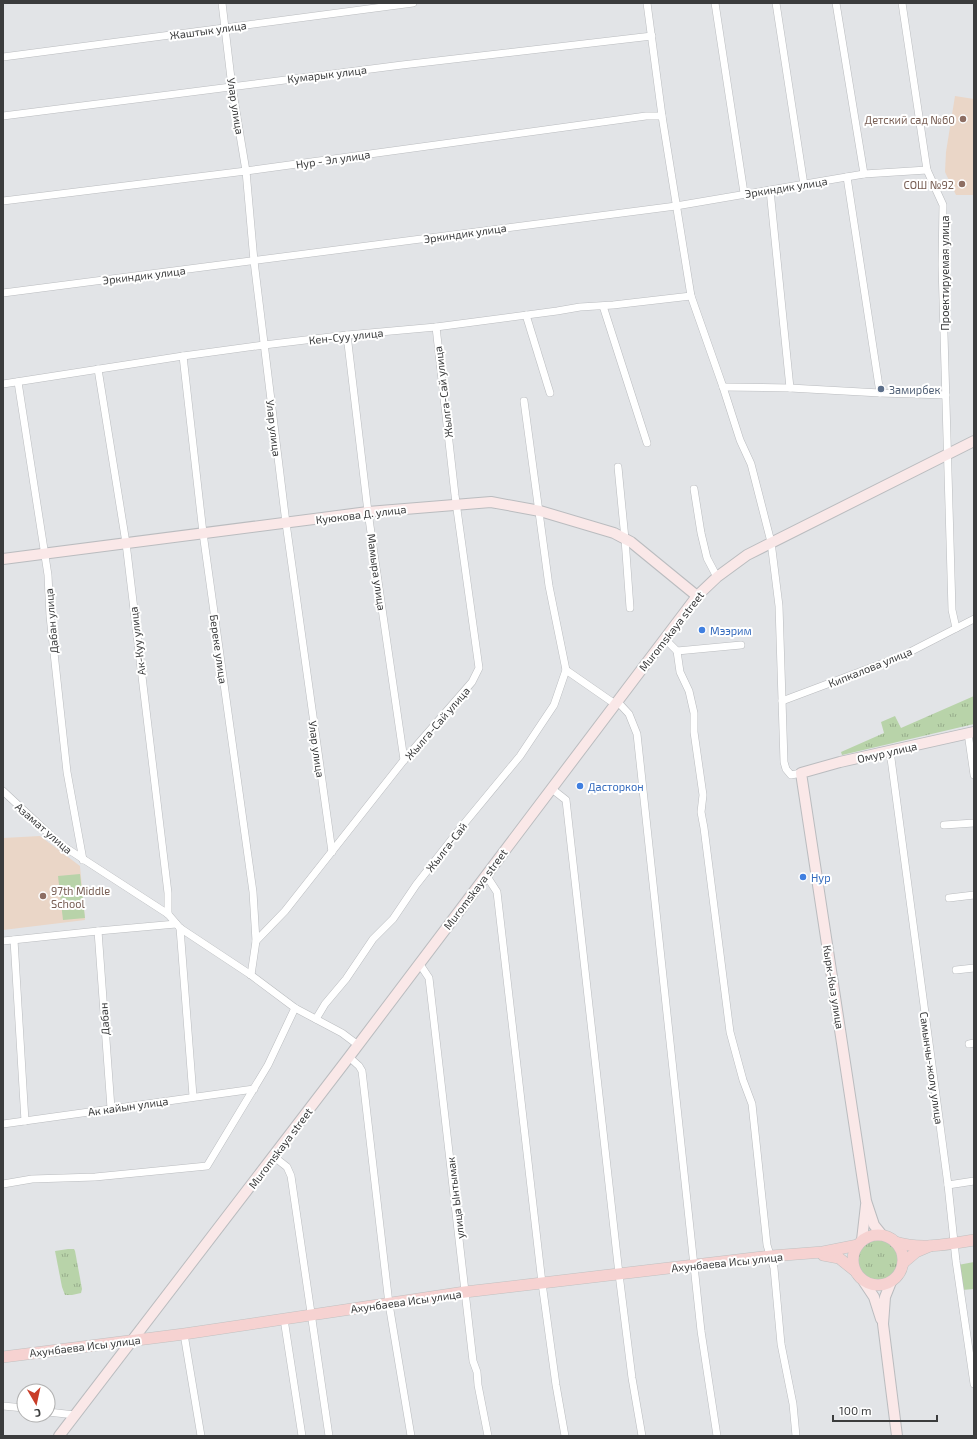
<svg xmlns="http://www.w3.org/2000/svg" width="977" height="1439" font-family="'Exo 2',sans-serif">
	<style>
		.education { fill: #ead6c7 }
		.grass { fill: url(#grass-tufts) }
		.garden { fill: #b8d3a9 }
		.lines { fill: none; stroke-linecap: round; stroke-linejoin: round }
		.street-casing { stroke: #babcbf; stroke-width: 8 }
		.secondary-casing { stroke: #babcbf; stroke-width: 12 }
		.primary-casing { stroke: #c0c1c1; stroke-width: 12 }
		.street { stroke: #fff; stroke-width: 7 }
		.secondary { stroke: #fae8e8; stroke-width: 10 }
		.primary { stroke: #f6d2d1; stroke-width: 11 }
		.education-dot { fill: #8d6e63; stroke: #fff; stroke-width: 1.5 }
		.service-dot { fill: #5c6f8a; stroke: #fff; stroke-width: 1.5 }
		.shop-dot { fill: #3f7fe0; stroke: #fff; stroke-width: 1.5 }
		.labels { text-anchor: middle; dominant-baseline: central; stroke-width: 4; stroke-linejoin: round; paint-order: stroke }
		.street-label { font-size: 11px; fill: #3b3c3d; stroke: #fff }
		.education-label { font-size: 11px; fill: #785e54; stroke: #fff; text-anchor: end }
		.service-label { font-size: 11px; fill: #4e5e75; stroke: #fff; text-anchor: start }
		.shop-label { font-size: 11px; fill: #366cbe; stroke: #fff; text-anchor: start }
	</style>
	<defs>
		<pattern id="grass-tufts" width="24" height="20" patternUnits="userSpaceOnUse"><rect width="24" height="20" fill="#b8d3a9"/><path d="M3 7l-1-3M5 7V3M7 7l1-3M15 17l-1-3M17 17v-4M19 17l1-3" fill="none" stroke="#97ac8b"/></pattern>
	</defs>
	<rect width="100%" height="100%" fill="#e2e4e7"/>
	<g class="education">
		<polygon points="955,96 974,99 974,195 956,195 945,172 946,152"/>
		<polygon points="40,836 80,866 85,920 3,930 3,838"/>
	</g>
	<g class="grass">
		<polygon points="974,696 974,724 842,755 841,752 884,733 881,722 895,716 901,728"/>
		<circle cx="878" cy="1260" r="21"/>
		<polygon points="68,1249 74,1249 75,1251 82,1289 81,1293 72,1295 65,1295 62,1287 55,1251"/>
	</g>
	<g class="garden">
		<polygon points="80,874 85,918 63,920 58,876"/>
		<polygon points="974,1262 974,1289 962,1290 958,1265"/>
	</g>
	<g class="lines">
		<defs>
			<g id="street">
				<polyline points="222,3 232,87 246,171 254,261 286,523 332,852"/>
				<polyline points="647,3 662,116 691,296 723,387 740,440 751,464 771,542 779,606 784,762 786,769 791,775 801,773"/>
				<polyline points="715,3 744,193"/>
				<polyline points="776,3 804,185"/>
				<polyline points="836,3 864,174"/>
				<polyline points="902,3 927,170 943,205 942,265 952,610 956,628"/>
				<polyline points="3,57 413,3"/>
				<polyline points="3,116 402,65 652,36"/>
				<polyline points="847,177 880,393"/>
				<polyline points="770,190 790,388"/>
				<polyline points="3,201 246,171 646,116 662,116"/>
				<polyline points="3,293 676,206 864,174 927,170"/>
				<polyline points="603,306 647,443"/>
				<polyline points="526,315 550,393"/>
				<polyline points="347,335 368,512 404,760"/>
				<polyline points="183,356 203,533 253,892 256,941"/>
				<polyline points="98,369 126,543 168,893 168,914"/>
				<polyline points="18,382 48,575 50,616 67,772 83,860"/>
				<polyline points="3,384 183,356 264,345 347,335 436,327 557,311 580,307 613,305 691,296"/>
				<polyline points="723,387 790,388 880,393 946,395"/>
				<polyline points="524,401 549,586 566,670 615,704"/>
				<polyline points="618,467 625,539 630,608"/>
				<polyline points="694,489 701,533 707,558 717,577"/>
				<polyline points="665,639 677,651 680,672 689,691 694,713 694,732 703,795 701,812 704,828 730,1032 743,1080 752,1104 767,1245 774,1268 781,1344 793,1404 796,1436"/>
				<polyline points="677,651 741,645"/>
				<polyline points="617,701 629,714 637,734 701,1331 717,1436"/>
				<polyline points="782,701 902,656 974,619"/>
				<polyline points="968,733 974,775"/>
				<polyline points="890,751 948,1185 956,1261 974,1384"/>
				<polyline points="552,789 566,800 619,1274 632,1378 642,1436"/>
				<polyline points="3,791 60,844 168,914 180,928 251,975 295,1008 342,1033 358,1045"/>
				<polyline points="944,825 974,823"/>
				<polyline points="486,875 497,892 542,1283 556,1385 565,1436"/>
				<polyline points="949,898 974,895"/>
				<polyline points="180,928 193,1096"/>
				<polyline points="98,931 111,1108"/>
				<polyline points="14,940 25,1121"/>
				<polyline points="3,941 98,931 176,924"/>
				<polyline points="419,963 429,978 473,1361 477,1372 478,1385 488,1436"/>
				<polyline points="956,970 974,968"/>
				<polyline points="251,975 256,941 285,911 404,760 472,682 479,668 455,495 436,327"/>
				<polyline points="316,1019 325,1004 346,979 373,939 393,919 416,885 463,825 520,756 554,705 566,670"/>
				<polyline points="969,1044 974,1043"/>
				<polyline points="349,1057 359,1066 362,1071 389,1304 411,1436"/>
				<polyline points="3,1124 254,1089"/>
				<polyline points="273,1156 287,1167 291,1176 329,1436"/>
				<polyline points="3,1184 32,1179 95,1177 207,1166 268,1065 295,1008"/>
				<polyline points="948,1185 974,1181"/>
				<polyline points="284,1319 302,1436"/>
				<polyline points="184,1334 201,1436"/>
				<polyline points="3,1406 24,1408"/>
				<polyline points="48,1412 75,1415"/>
			</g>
			<g id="secondary">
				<polyline points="3,559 368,512 491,502 540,511 614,533 631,542 697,596"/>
				<polyline points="882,1235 874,1225 866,1201 801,773 840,762 974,732"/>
				<polyline points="862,1240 866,1205"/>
				<polyline points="864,1282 874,1297 881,1319"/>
				<polyline points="891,1282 885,1297 883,1324 897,1436"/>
				<polyline points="59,1436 349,1057 697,596 717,577 747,555 974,441"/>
			</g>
			<g id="primary">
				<circle cx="878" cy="1260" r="25"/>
				<path d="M895,1242C921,1250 949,1244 974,1240"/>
				<polyline points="823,1255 839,1258 854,1270"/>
				<polyline points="903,1263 916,1252 930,1246"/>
				<polyline points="3,1357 184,1334 465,1292 771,1256 823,1252 858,1245"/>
			</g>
		</defs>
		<use href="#street" class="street-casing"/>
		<use href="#secondary" class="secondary-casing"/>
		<use href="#primary" class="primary-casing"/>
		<use href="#street" class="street"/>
		<use href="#secondary" class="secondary"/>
		<use href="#primary" class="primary"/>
	</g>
	<g class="education-dot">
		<circle cx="963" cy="119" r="4"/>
		<circle cx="962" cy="184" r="4"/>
		<circle cx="43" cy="896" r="4"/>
	</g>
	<circle class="service-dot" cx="881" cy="389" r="4"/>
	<g class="shop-dot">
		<circle cx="702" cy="630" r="4"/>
		<circle cx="580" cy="786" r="4"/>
		<circle cx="803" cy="877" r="4"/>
	</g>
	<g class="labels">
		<g class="street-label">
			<text transform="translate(208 30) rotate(-8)">Жаштык улица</text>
			<text transform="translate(327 74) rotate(-7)">Кумарык улица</text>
			<text transform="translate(236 106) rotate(81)">Улар улица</text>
			<text transform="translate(333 159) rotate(-8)">Нур - Эл улица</text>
			<text transform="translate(786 187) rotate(-9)">Эркиндик улица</text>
			<text transform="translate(465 233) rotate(-8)">Эркиндик улица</text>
			<text transform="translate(944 273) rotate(-90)">Проектируемая улица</text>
			<text transform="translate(144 275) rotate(-7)">Эркиндик улица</text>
			<text transform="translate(346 336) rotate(-6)">Кен-Суу улица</text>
			<text transform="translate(443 392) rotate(-97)">Жылга-Сай улица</text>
			<text transform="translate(274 428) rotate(83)">Улар улица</text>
			<text transform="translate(361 514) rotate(-7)">Куюкова Д. улица</text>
			<text transform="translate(377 572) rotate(82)">Мамыра улица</text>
			<text transform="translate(51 621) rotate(-95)">Дабан улица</text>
			<text transform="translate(671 631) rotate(-52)">Muromskaya street</text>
			<text transform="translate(137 641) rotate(-97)">Ак-Куу улица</text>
			<text transform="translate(219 649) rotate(82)">Береке улица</text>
			<text transform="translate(870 667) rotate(-22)">Кипкалова улица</text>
			<text transform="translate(437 723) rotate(-49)">Жылга-Сай улица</text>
			<text transform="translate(317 749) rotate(82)">Улар улица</text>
			<text transform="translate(887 752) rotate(-13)">Омур улица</text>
			<text transform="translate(44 828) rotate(41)">Азамат улица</text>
			<text transform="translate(446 847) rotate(-52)">Жылга-Сай</text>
			<text transform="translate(475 889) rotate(-53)">Muromskaya street</text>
			<text transform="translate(834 987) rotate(81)">Кырк-Кыз улица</text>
			<text transform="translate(104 1019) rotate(-94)">Дабан</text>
			<text transform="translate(932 1068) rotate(82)">Самынчы-жолу улица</text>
			<text transform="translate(128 1106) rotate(-8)">Ак кайын улица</text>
			<text transform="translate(280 1148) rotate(-53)">Muromskaya street</text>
			<text transform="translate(455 1198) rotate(-97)">улица Ынтымак</text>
			<text transform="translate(727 1262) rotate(-6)">Ахунбаева Исы улица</text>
			<text transform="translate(406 1301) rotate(-8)">Ахунбаева Исы улица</text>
			<text transform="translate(85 1346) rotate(-7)">Ахунбаева Исы улица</text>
		</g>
		<g class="education-label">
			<text x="955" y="119">Детский сад №60</text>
			<text x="954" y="184">СОШ №92</text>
			<text x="51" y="890" text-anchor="start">97th Middle<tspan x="51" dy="13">School</tspan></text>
		</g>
		<g class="service-label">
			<text x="889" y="389">Замирбек</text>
		</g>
		<g class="shop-label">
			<text x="710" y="630">Мээрим</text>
			<text x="588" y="786">Дасторкон</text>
			<text x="811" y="877">Нур</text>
		</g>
	</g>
	<rect width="977" height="1439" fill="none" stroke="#3b3c3d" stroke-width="8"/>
	<g transform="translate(36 1403) rotate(171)"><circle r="19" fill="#ffffff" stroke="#b1b1b1"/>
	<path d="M0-3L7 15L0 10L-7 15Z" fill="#c93d28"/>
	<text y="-6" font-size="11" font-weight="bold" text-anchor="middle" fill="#3b3c3d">С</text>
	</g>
	<path d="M833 1415v6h104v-6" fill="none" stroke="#3b3c3d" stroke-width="2"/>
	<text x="839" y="1415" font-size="12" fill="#3b3c3d" stroke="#ffffff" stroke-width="3" paint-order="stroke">100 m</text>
</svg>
